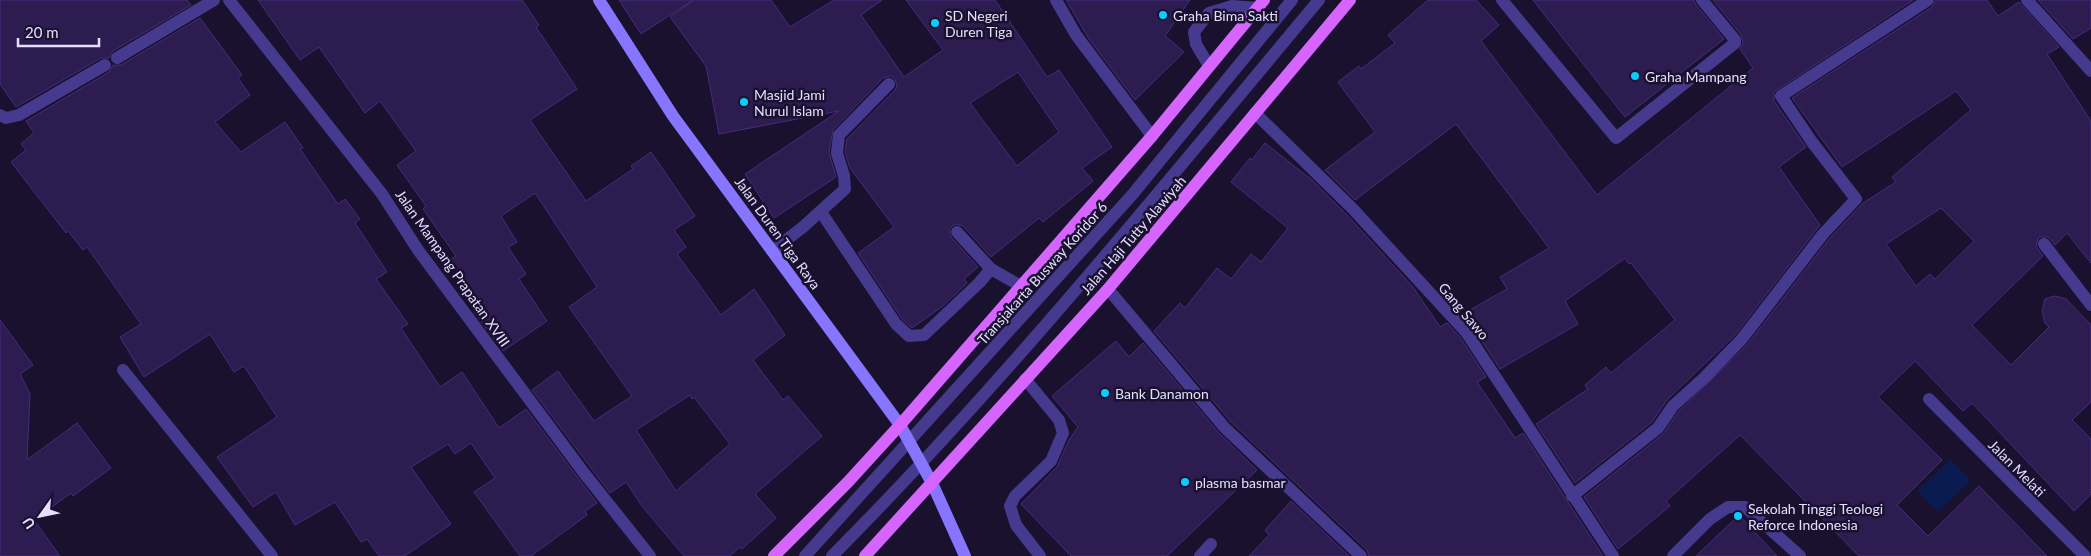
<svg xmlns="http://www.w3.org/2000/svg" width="2091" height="556" font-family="Lato,sans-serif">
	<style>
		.water { fill: #091b4f }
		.building { fill: #2c1c50; stroke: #452d7d; fill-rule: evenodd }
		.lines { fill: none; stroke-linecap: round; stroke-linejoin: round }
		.lane { stroke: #463a8f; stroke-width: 12 }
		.street { stroke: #463a8f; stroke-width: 12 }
		.secondary { stroke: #8775ff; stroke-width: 12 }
		.primary { stroke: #d665ff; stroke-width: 12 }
		.poi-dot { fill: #0accff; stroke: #19112e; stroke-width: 2 }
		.labels { text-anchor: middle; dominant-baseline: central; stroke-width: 5; stroke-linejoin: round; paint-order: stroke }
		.poi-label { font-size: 14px; fill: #e5deff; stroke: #19112e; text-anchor: start }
		.street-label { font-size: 14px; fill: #e5deff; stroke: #19112e }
	</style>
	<rect width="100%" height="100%" fill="#19112e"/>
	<polygon class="water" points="1950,459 1971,480 1938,512 1917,491"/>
	<g class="building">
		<polygon points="0,0 187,0 191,5 113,51 109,58 101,58 16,107 0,84"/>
		<path d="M258,0H522L539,25L536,27L577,89L530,120L586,201L633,169L631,166L651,152L695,216L674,230L686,247L677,254L721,315L754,289L785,335L753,360L783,400L788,396L822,436L755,494L776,518L742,549L740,547L730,556H684L642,506L626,482L610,493L532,390L558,371L594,421L632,396L569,307L597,287L535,193L501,216L517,242L508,247L526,274L519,279L547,321L503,351L474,312L480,308L450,260L456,256L423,209L426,206L397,165L416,151L380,101L365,113L319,47L300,60ZM690,395L692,399L694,397L730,444L676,491L636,430Z"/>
		<polygon points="619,0 693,0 641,34"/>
		<path d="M694,0H771L790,27L834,0H882L861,15L904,77L943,50L906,0H995L1047,77L1059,70L1112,147L1082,168L1093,181L1043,222L1039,218L991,257L963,226L956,224L952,226L949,230L951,237L978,267L964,279L967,283L943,306L912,328L902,319L858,253L894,227L850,168L845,152L847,139L895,90L897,86L895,79L891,76L883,78L833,130L829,152L836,177L774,218L745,174L839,111L719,134L706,66L670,17ZM1018,72L1059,132L1017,166L970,103Z"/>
		<polygon points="1066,0 1190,0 1165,36 1184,52 1135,100 1089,39"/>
		<polygon points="1428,0 1476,0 1499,25 1481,41 1597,195 1753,68 1740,49 1743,43 1741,35 1713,0 1913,0 1774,92 1774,101 1806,147 1779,167 1820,225 1735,335 1667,400 1652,422 1575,483 1536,424 1588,389 1585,385 1606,367 1611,373 1675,320 1631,263 1629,264 1625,258 1565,301 1578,324 1500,369 1473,327 1461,315 1507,289 1500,277 1549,248 1456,124 1355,200 1325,170 1375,132 1338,82 1359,66 1361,69 1395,43 1388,35"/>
		<polygon points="1533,0 1694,0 1696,5 1724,39 1625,117"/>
		<path d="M1936,0H1987L1998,16L2019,2L2059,47L2047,54L2091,121V263L2067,233L2055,245L2048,237H2039L2036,246L2043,256L1972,325L2011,365L2049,327L2045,323L2042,311L2045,299L2055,296L2066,299L2091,325V402L2072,420L2091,439V494L2074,511L1972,403L1963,411L1915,361L1878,397L1942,460L1897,505L1928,536L1979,486L2047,556H1859L1740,435L1666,501L1670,506L1618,549L1584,497L1663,434L1679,411L1747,345L1829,239L1863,203L1896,182L1892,177L1971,110L1956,91L1842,167L1792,98L1932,7ZM1941,208L1974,241L1935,279L1930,274L1916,286L1886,244Z"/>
		<polygon points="2038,0 2091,0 2091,28 2073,39"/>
		<polygon points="200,18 242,75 238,78 250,95 215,122 241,152 285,122 303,148 300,149 338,204 345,199 360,219 355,223 387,272 376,279 408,324 401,328 440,387 462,372 499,428 526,409 597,503 585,511 587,515 531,556 520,556 474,492 495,478 471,443 455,454 448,444 411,467 451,524 405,556 379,556 367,539 361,542 335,502 295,525 276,492 253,507 217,457 277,417 244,366 234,372 210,334 144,377 120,337 141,324 87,247 83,250 68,231 66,233 11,162 26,150 21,144 34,133 26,121 109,72 113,65 121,65"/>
		<polygon points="1265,143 1312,180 1347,215 1413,287 1440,327 1447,323 1460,337 1486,377 1477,382 1515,438 1523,433 1603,556 1369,556 1367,550 1231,422 1154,331 1180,303 1185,308 1217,268 1231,279 1251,254 1261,262 1288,228 1231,182 1250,158 1252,160"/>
		<polygon points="0,320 33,365 20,374 30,394 27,460 77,423 111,468 73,496 71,493 34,520 60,556 0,556"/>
		<polygon points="1116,341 1129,357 1143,343 1219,433 1257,470 1167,556 1071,556 1021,504 1057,467 1069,440 1078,427 1052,396"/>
		<polygon points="1291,501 1349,556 1249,556 1269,535 1265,530"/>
		<polygon points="1739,515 1777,556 1696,556"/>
	</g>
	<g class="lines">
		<g class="lane">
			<polyline points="1502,0 1616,138 1735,43 1735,40 1702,0"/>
			<polyline points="1209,66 1196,44 1194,32 1209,13 1232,6 1257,8"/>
			<polyline points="821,212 896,324 909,336 924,335 979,283 991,269"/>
			<polyline points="957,232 991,269 1021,286"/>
			<polyline points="772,251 803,227 845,189 844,176 837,153 839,135 889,84"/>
			<polyline points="1108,289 1225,428 1361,556"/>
			<polyline points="1025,379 1059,420 1063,433 1051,461 1015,496 1010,506 1016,525 1040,556"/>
			<polyline points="805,556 1132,195 1292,0"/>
			<path d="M832,556C1006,381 1161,189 1319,0"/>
			<polyline points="1200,556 1211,544"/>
		</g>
		<g class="street">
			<polyline points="229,0 382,194 418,250 584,473 650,556"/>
			<polyline points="1056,0 1076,35 1152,136"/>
			<polyline points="2027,0 2091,71"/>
			<polyline points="117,58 214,0"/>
			<polyline points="1255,113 1353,209 1466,332 1613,556"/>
			<polyline points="0,115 6,118 19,115 105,65"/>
			<polyline points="2044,244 2091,305"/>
			<polyline points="123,370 272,556"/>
			<polyline points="1929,399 2085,556"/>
			<polyline points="1572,496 1658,428 1673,406 1704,378 1741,340 1823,234 1856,199 1812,142 1781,96 1928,0"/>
			<polyline points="1673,556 1710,519 1728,507 1745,507 1800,556"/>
		</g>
		<polyline class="secondary" points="599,0 673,116 900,425 932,483 965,556"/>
		<g class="primary">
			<polyline points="774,556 848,482 900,425 1152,136 1264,0"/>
			<polyline points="865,556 1108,289 1350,0"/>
		</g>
	</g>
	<g class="poi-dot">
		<circle cx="1163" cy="15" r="5"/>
		<circle cx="935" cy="23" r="5"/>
		<circle cx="1635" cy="76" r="5"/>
		<circle cx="744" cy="102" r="5"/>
		<circle cx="1105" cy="393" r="5"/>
		<circle cx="1185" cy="482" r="5"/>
		<circle cx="1738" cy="516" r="5"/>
	</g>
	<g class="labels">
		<g class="poi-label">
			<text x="945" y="15">SD Negeri<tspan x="945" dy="16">Duren Tiga</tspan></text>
			<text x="1173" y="15">Graha Bima Sakti</text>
			<text x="1645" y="76">Graha Mampang</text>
			<text x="754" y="94">Masjid Jami<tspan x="754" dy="16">Nurul Islam</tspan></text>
			<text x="1115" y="393">Bank Danamon</text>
			<text x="1195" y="482">plasma basmar</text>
			<text x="1748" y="508">Sekolah Tinggi Teologi<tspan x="1748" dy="16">Reforce Indonesia</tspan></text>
		</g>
		<g class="street-label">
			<text transform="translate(778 233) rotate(54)">Jalan Duren Tiga Raya</text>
			<text transform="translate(1133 235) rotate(-49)">Jalan Haji Tutty Alawiyah</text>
			<text transform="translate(453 268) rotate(55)">Jalan Mampang Prapatan XVIII</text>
			<text transform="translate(1042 273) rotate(-48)">Transjakarta Busway Koridor 6</text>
			<text transform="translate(1464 311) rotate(50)">Gang Sawo</text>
			<text transform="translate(2017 468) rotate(45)">Jalan Melati</text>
		</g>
	</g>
	<g transform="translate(40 516) rotate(237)" stroke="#19112e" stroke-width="4" paint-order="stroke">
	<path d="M0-4L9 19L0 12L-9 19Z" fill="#e5deff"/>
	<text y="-8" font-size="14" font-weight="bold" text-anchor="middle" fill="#e5deff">U</text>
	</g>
	<path d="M18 38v8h81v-8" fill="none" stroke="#e5deff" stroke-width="2.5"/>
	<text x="25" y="38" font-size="15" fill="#e5deff" stroke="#19112e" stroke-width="4" paint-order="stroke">20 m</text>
</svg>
